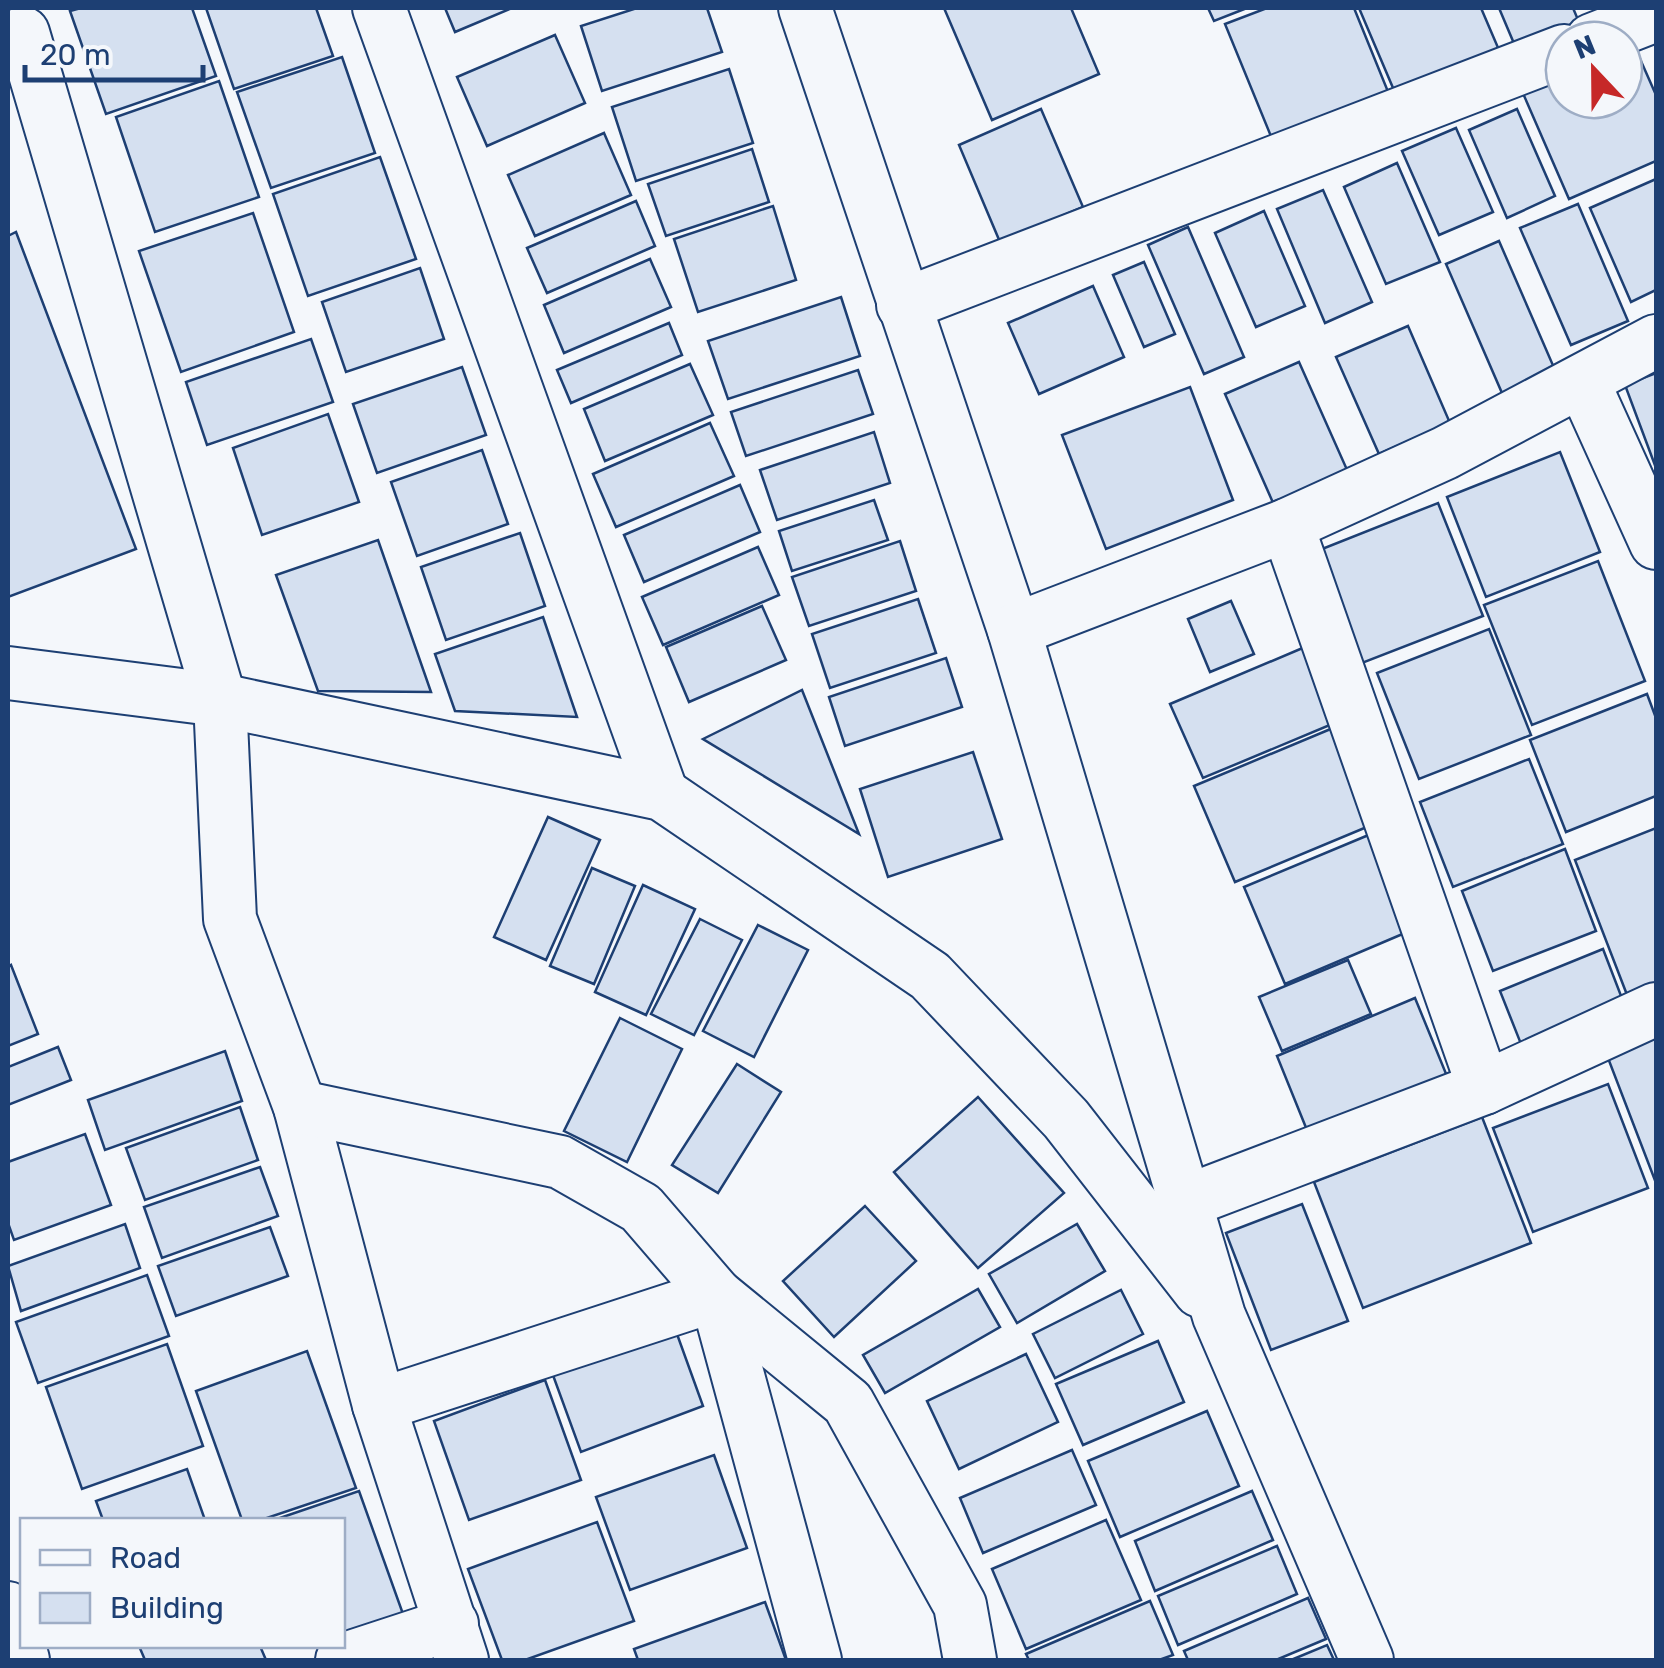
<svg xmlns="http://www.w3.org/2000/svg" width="1664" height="1668" font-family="Rubik,sans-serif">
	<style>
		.building { fill: #d5e0f0; stroke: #1d3f73; stroke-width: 2.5 }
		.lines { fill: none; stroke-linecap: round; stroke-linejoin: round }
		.minor-casing { stroke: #1d3f73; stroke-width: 56 }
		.minor { stroke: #f4f7fb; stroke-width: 52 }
	</style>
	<rect width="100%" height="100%" fill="#f4f7fb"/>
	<g class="building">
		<polygon points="81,8 192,8 216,76 106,114 70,11"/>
		<polygon points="206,8 316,8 333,56 234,89"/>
		<polygon points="445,8 512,8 455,32"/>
		<polygon points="637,8 707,8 722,52 602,91 581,26"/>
		<polygon points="944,8 1071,8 1099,74 992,120"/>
		<polygon points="1208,8 1247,8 1214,21"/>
		<polygon points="1267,8 1354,8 1393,104 1277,151 1225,24"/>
		<polygon points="1359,8 1481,8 1502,57 1399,102"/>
		<polygon points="1499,8 1573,8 1584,34 1521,60"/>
		<polygon points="555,35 585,103 487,146 457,77"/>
		<polygon points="1633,43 1656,95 1656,161 1569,199 1522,91 1564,73 1564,100 1624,100 1624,47"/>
		<polygon points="342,57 375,153 271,188 237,92"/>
		<polygon points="729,69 753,143 636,181 612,107"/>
		<polygon points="219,81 259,197 155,232 116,117"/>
		<polygon points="1041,109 1083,207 1000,242 959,145"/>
		<polygon points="1517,109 1555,196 1507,218 1469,130"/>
		<polygon points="1456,128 1493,212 1439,235 1402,151"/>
		<polygon points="604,133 631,195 535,236 508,175"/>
		<polygon points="752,149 769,202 666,236 648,184"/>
		<polygon points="380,157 416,259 308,296 273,194"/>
		<polygon points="1397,163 1440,262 1386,284 1344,187"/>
		<polygon points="1656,179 1656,290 1631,302 1590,208"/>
		<polygon points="1323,190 1372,302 1325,323 1277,209"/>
		<polygon points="636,201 655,246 547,293 527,248"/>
		<polygon points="1578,204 1628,321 1571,345 1520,228"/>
		<polygon points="773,206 796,280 698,312 674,239"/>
		<polygon points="1264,211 1305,306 1256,327 1215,233"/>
		<polygon points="253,213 294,332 181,372 139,251"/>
		<polygon points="1188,227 1244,357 1204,374 1148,245"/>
		<polygon points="16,232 136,549 8,597 8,236"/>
		<polygon points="1499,241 1555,370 1502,393 1446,264"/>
		<polygon points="650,259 671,307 564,353 544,305"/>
		<polygon points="1144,262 1175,334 1144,347 1113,275"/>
		<polygon points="420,268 444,339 346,372 322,302"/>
		<polygon points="1093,286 1124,357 1039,394 1008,323"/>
		<polygon points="841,297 860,356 728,399 708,341"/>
		<polygon points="669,323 682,355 571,403 557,370"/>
		<polygon points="1408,326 1450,423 1379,454 1336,357"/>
		<polygon points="311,339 333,402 207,445 186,382"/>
		<polygon points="1299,362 1348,472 1274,505 1225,394"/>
		<polygon points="690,364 713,415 605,461 584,409"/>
		<polygon points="462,367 486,435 377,473 353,404"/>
		<polygon points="858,370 873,414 746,456 731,412"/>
		<polygon points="1656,373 1656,468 1625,385"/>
		<polygon points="1190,387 1233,500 1106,549 1062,435"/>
		<polygon points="328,414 359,502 262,535 233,448"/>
		<polygon points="710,423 734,476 616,527 593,474"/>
		<polygon points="874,432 890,483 777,520 760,470"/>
		<polygon points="482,450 508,524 417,556 391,482"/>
		<polygon points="1560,452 1600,552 1486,597 1447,497"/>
		<polygon points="740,485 760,532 644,582 624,535"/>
		<polygon points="874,500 888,540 792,571 779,531"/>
		<polygon points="1438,503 1483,616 1362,663 1317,551"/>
		<polygon points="520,533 545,606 446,640 421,567"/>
		<polygon points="378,540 431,692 318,691 276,575"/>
		<polygon points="900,541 916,591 809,626 792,577"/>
		<polygon points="758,547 779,595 663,645 642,597"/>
		<polygon points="1598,561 1645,681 1532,725 1484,605"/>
		<polygon points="918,599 936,653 830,688 812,634"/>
		<polygon points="1231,601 1254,654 1210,672 1188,619"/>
		<polygon points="762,606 786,660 689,702 666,647"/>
		<polygon points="543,617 577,717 455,711 435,654"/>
		<polygon points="1489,629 1531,735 1419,779 1377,673"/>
		<polygon points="1305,647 1337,722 1203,778 1170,704"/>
		<polygon points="946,658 962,707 845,746 829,697"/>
		<polygon points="802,690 859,834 703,739"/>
		<polygon points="1647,694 1656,718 1656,796 1566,832 1530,740"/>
		<polygon points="1333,728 1374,824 1235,882 1194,786"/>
		<polygon points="973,752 1002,839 888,877 860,789"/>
		<polygon points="1529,759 1563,844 1453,887 1420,802"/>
		<polygon points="548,817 600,840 546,960 494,937"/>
		<polygon points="1656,828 1656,988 1629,1000 1575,860"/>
		<polygon points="1371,834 1412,930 1285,984 1244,887"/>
		<polygon points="1565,849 1596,931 1493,971 1462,891"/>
		<polygon points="592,868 635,886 594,984 550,966"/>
		<polygon points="643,885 695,909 646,1015 595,992"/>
		<polygon points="700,919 742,940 694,1035 651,1014"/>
		<polygon points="758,925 808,950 754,1057 703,1031"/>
		<polygon points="1603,949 1628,1014 1525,1054 1500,991"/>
		<polygon points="1348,960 1371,1014 1282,1051 1259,997"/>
		<polygon points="11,965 38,1034 8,1046 8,967"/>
		<polygon points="1415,998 1449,1081 1311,1140 1277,1056"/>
		<polygon points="620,1018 682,1049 627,1162 564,1131"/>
		<polygon points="1656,1024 1656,1183 1603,1045"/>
		<polygon points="58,1047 71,1080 8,1105 8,1067"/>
		<polygon points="225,1051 242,1101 105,1150 88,1100"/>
		<polygon points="737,1064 781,1092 718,1193 672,1165"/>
		<polygon points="1608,1084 1648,1188 1533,1232 1493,1128"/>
		<polygon points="978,1097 1064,1193 978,1268 894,1172"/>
		<polygon points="240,1107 258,1160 145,1200 126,1148"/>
		<polygon points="1482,1117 1531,1243 1363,1308 1314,1182"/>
		<polygon points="85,1134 111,1205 14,1240 8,1223 8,1162"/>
		<polygon points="260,1167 278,1216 162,1258 144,1207"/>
		<polygon points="1302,1204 1348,1321 1271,1350 1226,1233"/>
		<polygon points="865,1206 916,1261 834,1337 783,1281"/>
		<polygon points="125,1224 140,1268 21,1311 8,1266"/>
		<polygon points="1077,1224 1105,1271 1017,1323 989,1274"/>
		<polygon points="270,1227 288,1276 176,1316 158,1266"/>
		<polygon points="147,1275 169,1336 38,1383 16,1322"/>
		<polygon points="978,1289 1000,1327 885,1393 863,1355"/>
		<polygon points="1121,1290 1143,1334 1055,1378 1033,1334"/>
		<polygon points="673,1323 703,1406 581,1452 550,1367"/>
		<polygon points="1158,1341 1184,1402 1083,1445 1056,1384"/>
		<polygon points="167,1344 203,1446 82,1489 46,1387"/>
		<polygon points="307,1351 356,1488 261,1520 242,1520 196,1391"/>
		<polygon points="1026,1354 1058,1422 959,1469 927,1401"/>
		<polygon points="545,1380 581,1480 469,1520 434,1421"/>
		<polygon points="1207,1411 1239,1486 1120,1537 1088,1461"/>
		<polygon points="1072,1450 1096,1505 983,1553 960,1498"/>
		<polygon points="714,1455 747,1548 630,1590 596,1497"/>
		<polygon points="187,1469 205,1520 103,1520 96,1501"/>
		<polygon points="359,1491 403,1614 342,1635 342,1520 274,1520"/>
		<polygon points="1252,1491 1273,1540 1155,1591 1135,1541"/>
		<polygon points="1106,1520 1141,1600 1026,1649 992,1569"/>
		<polygon points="597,1522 634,1621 525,1660 502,1660 468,1569"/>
		<polygon points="1277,1546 1297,1594 1178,1645 1158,1596"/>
		<polygon points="1308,1598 1326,1639 1276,1660 1188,1660 1184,1651"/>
		<polygon points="1150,1601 1173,1655 1159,1660 1029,1660 1026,1654"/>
		<polygon points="765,1602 786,1660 638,1660 634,1649"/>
		<polygon points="1327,1645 1334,1660 1291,1660"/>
		<polygon points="139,1646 260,1646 266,1660 145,1660"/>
	</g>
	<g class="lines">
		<defs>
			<g id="minor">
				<polyline points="379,8 662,794"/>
				<polyline points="805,8 1014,630 1219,1316 1367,1660"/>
				<polyline points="23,33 220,700 230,919 300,1107 379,1405 462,1660"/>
				<polyline points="1592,40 1656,15"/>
				<polyline points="903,305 1564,51"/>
				<polyline points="1583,382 1656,543"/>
				<polyline points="1287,525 1484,1088 1656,1009"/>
				<polyline points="1014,630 1287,525 1445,453 1656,341"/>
				<polyline points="8,673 220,700 662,794 930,976 1066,1119 1200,1291"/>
				<polyline points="300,1107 560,1162 641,1208 716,1295 815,1660"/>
				<polyline points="1185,1202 1484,1088"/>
				<polyline points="379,1405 716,1295 848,1403 960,1605 970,1660"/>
				<polyline points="8,1608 23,1660"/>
				<polyline points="342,1660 452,1624"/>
			</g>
		</defs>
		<use href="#minor" class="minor-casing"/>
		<use href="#minor" class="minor"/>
	</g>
	<rect width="1664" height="1668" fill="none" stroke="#1d3f73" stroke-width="20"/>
	<rect x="20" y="1518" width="325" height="130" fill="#f4f7fb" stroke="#9eadc5" stroke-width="2.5"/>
	<rect x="40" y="1550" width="50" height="15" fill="#f4f7fb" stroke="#9eadc5" stroke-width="2.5"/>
	<text x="110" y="1568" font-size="30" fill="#1d3f73">Road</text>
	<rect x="40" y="1593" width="50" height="30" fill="#d5e0f0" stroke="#9eadc5" stroke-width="2.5"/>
	<text x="110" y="1618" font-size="30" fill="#1d3f73">Building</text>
	<g transform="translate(1594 70) rotate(338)"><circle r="48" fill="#f4f7fb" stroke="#9eadc5" stroke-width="2.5"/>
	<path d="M0-8L18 38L0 25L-18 38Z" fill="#c62828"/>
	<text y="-15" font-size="28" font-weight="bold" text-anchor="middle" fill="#1d3f73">N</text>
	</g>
	<path d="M25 65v15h178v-15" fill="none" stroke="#1d3f73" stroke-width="5"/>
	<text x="40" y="65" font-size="30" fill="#1d3f73" stroke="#f4f7fb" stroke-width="8" paint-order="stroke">20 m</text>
</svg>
